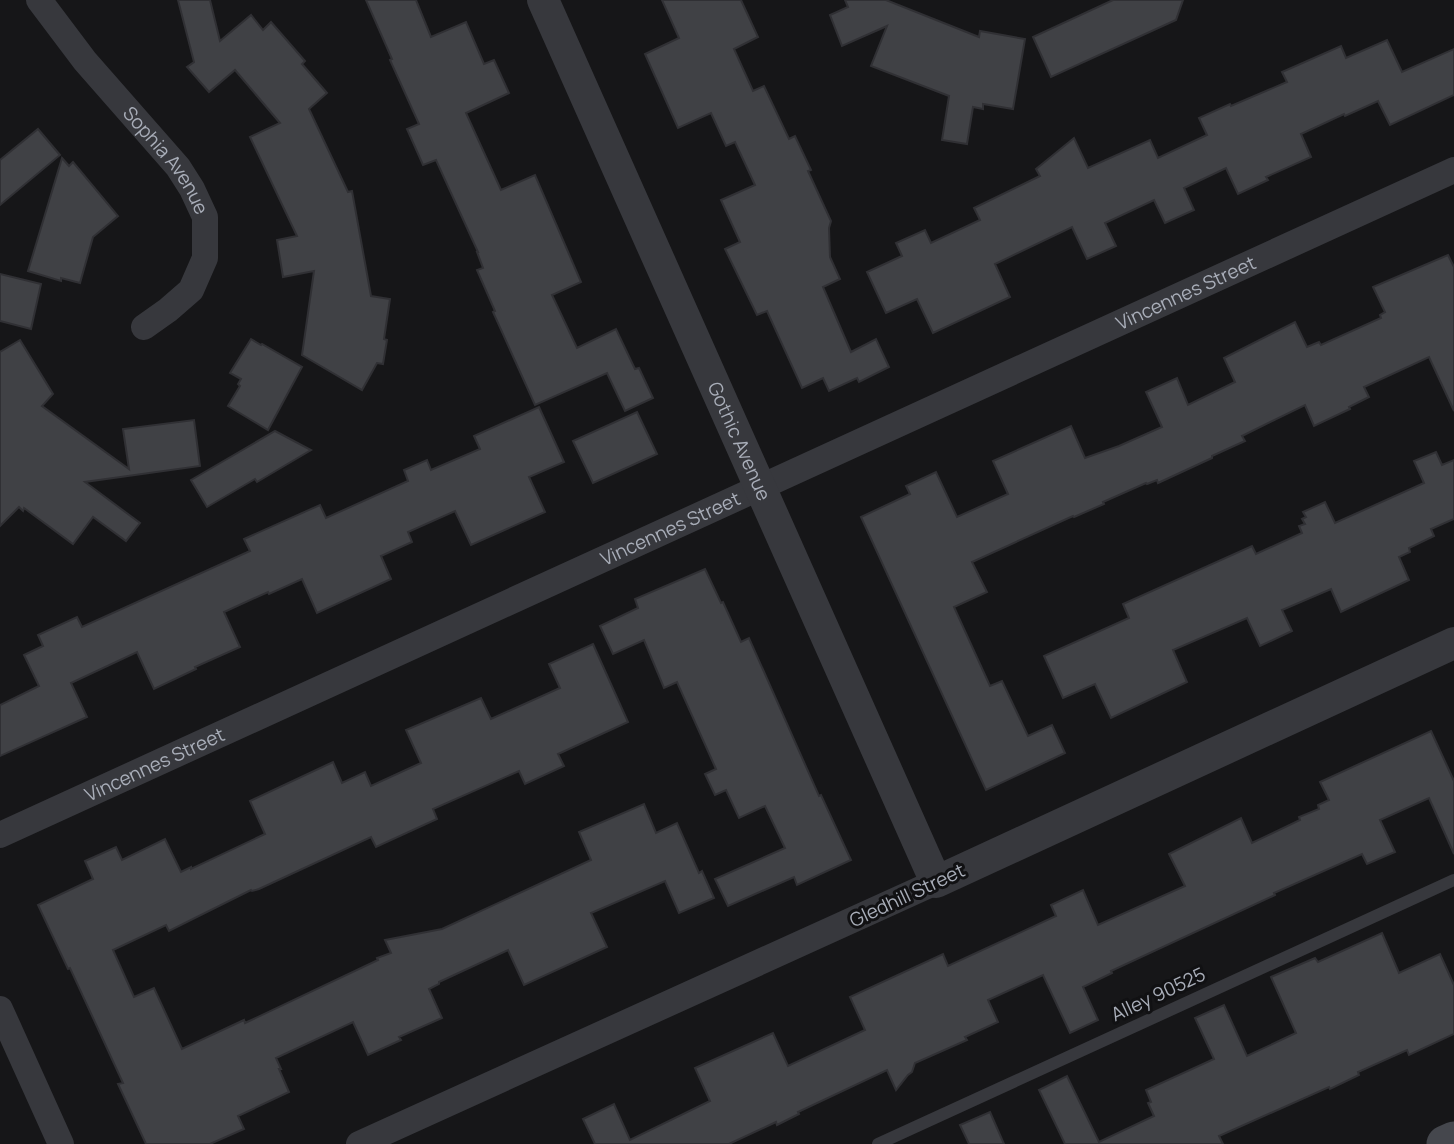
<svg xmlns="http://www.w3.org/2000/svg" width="1454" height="1144" font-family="Manrope,sans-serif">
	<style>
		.building { fill: #404145; stroke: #303034; stroke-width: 2 }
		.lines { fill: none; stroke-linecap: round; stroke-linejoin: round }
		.service { stroke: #37383d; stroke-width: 12 }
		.minor { stroke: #37383d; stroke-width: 26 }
		.tertiary { stroke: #37383d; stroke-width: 32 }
		.secondary { stroke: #45474d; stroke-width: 37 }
		.labels { text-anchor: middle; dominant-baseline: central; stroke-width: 6; stroke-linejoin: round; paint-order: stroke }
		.street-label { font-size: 19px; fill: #a8adb8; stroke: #111113 }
	</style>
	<rect width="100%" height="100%" fill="#161618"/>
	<g class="building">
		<polygon points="178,0 210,0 220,41 251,15 263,30 271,22 305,61 302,64 327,93 309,109 348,192 352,191 371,296 390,299 384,339 387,340 383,364 377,363 362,390 302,355 314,271 283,277 277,240 297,236 250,137 280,123 235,70 209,92 187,67 194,62"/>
		<polygon points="366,0 416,0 431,37 466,22 484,64 494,60 509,93 466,113 501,190 535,175 581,282 552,295 577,348 616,329 635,369 639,368 653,398 625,411 607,373 535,405 493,312 495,311 477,270 483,268 477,252 478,252 436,160 423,165 407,129 419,124 390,60 392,59"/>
		<polygon points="662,0 741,0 758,37 734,49 753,91 764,86 789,139 795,136 811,170 808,171 831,221 829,228 830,257 840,279 823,287 851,352 876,339 889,367 859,382 857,378 829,391 823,378 802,388 767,311 757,315 725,249 740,242 721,200 755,185 735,142 726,146 711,113 678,128 645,54 679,38"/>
		<polygon points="845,0 886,0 979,37 980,31 1025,39 1013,109 983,104 983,109 973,107 967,144 942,140 949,96 871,66 887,26 842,46 830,15 848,7"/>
		<polygon points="1113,0 1183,0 1176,20 1051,77 1033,37"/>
		<polygon points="1387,40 1402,72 1454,49 1454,95 1390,125 1378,101 1345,116 1344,114 1301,134 1311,157 1266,177 1268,180 1238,194 1226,168 1184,188 1194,210 1165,223 1154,200 1105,223 1116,246 1087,259 1072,227 995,264 1010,297 933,333 917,299 886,313 867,272 902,256 896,243 925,230 931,243 980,220 974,208 1040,176 1036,169 1074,138 1088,168 1150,140 1158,158 1207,135 1199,118 1230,104 1231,106 1287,82 1282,72 1341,46 1346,58"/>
		<polygon points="38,129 60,155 0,205 0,160"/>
		<polygon points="62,158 69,166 73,162 118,216 93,237 80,283 61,278 61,281 28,271"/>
		<polygon points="1448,255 1454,267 1454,411 1429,357 1364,387 1369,397 1349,407 1350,409 1314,426 1305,405 1242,436 1245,441 1212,456 1212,458 1158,483 1157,480 1147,484 1146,483 1103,502 1104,504 1074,517 1073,516 972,562 987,592 954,607 990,686 1002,681 1028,736 1052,725 1065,753 986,790 861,517 910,494 906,486 936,472 957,517 1008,494 993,461 1071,426 1085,458 1119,446 1162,427 1146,392 1177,378 1188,405 1235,382 1224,358 1295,322 1307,347 1319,342 1321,345 1381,318 1380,315 1385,312 1373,287"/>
		<polygon points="0,274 41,284 31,329 0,321"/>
		<polygon points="251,339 261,345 262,344 302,367 268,430 228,406 240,386 238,384 241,379 230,373"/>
		<polygon points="20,340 53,394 42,406 129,469 123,429 194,420 200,466 85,482 140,523 126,541 93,517 73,544 24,508 23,511 19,507 0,526 0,352"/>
		<polygon points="539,407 564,462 529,477 545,512 471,545 455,511 408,532 412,542 381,556 391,579 317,613 302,579 269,594 268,592 224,612 240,647 195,667 196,669 154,689 137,652 71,683 87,717 0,756 0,705 39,686 24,655 43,646 38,635 77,617 82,627 250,551 244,539 320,505 326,518 408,481 404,470 427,460 431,470 480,449 474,436"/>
		<polygon points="637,412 657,454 593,483 573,441"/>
		<polygon points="275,431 311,450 257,482 255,479 207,507 191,480"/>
		<polygon points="1436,452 1442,465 1454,460 1454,519 1431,529 1434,536 1409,548 1410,552 1399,557 1409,580 1341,612 1331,589 1282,610 1292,631 1260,646 1247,618 1173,650 1187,682 1111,718 1095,684 1063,698 1044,656 1129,618 1123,604 1252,546 1256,554 1302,533 1299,526 1305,524 1302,519 1306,517 1303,512 1325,502 1335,523 1424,483 1414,461"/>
		<polygon points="705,569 721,603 723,602 741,642 749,638 819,796 821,795 851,860 797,885 794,877 728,906 715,879 785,848 765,806 739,818 726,790 715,795 705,774 716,769 677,682 664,688 644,640 613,654 600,626 638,608 635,599"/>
		<polygon points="593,644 628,722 558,754 564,766 525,784 519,771 433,809 437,819 376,847 371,837 259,889 252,891 251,890 169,931 166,925 113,950 134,997 154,988 182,1049 244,1020 245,1023 378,960 377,958 391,953 385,940 442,929 591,860 579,832 644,804 656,833 677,823 699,873 702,871 714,898 679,913 665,881 591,913 607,947 524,985 508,950 439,982 439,984 429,989 442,1018 399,1037 401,1040 368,1055 353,1022 276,1058 281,1069 279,1069 289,1092 238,1116 244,1129 210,1144 146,1144 118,1084 123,1083 70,968 68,969 38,905 93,879 85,861 116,847 122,860 165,839 181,872 191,867 191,869 265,834 250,801 333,762 342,783 365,772 371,786 421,763 406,730 481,698 491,719 560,688 549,664"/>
		<polygon points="1431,731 1454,781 1454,854 1429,798 1380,820 1395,852 1367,864 1362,854 1274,893 1275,895 1111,971 1112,973 1083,987 1098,1020 1070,1033 1043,975 988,1000 998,1022 965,1037 967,1040 915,1063 912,1072 908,1075 896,1090 887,1070 798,1112 799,1114 777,1125 776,1122 729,1144 595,1144 583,1119 614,1104 630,1140 710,1101 695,1068 773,1033 788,1066 865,1030 850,997 943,954 948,966 1056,916 1051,905 1083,890 1098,925 1185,886 1169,854 1241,818 1252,843 1300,820 1299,817 1319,809 1318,805 1329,800 1320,782"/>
		<polygon points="1382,933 1399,973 1440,954 1454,985 1454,1034 1409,1055 1407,1050 1358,1072 1359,1075 1330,1089 1329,1087 1219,1136 1223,1144 1065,1144 1039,1090 1067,1076 1099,1142 1154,1116 1148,1103 1151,1102 1146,1090 1214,1059 1195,1018 1224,1005 1247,1056 1296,1033 1271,977 1315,958 1318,962"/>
		<polygon points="990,1112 1004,1144 969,1144 960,1125"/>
	</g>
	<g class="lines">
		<polyline class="service" points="878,1144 1454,880"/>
		<g class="minor">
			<path id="s1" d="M39,0L85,61L178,167L192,189L205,217V258L191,290L168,310L144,327"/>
			<path id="s2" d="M0,835L1454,170"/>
			<polyline points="0,1009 61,1144"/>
			<polyline points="359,1144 936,882"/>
		</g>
		<path class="tertiary" id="s3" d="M543,0L936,882L1454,643"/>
		<polyline class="secondary" points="1445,1144 1454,1140"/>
	</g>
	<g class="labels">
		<g class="street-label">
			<text stroke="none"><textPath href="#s1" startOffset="205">Sophia Avenue</textPath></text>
			<text stroke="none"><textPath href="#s2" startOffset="1304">Vincennes Street</textPath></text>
			<text stroke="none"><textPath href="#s3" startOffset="483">Gothic Avenue</textPath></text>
			<text stroke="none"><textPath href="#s2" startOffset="737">Vincennes Street</textPath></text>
			<text stroke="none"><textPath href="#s2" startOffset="170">Vincennes Street</textPath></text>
			<text transform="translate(907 895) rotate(-25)">Gledhill Street</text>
			<text transform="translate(1158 994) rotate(-25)">Alley 90525</text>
		</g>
	</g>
</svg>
